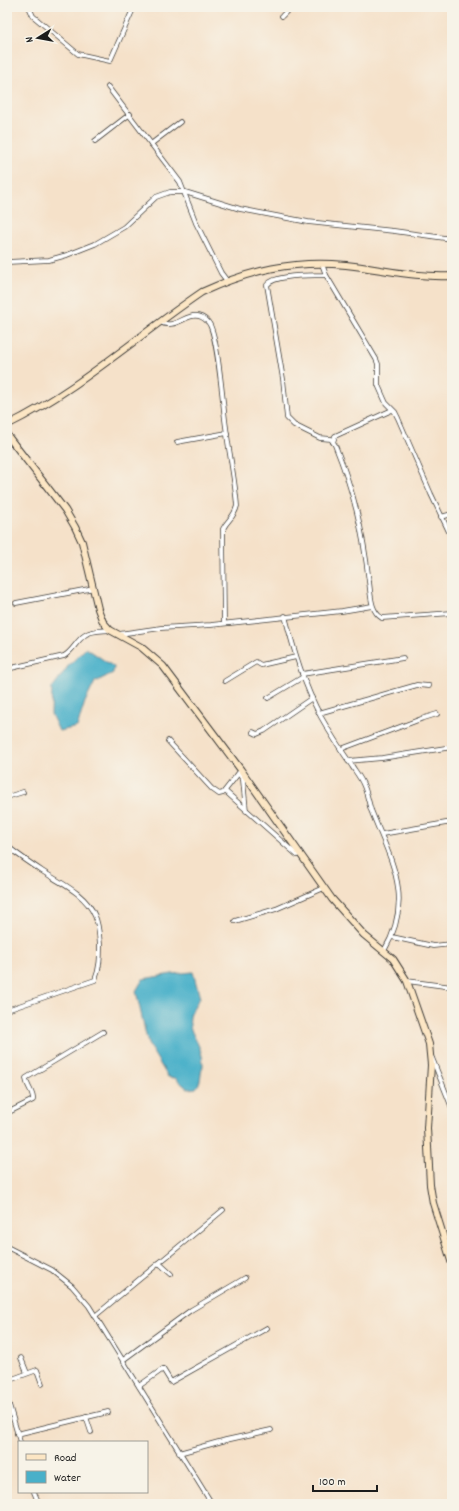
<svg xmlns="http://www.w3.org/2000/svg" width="459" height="1511" font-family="Dekko,sans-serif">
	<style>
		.water { fill: #49b0c9; stroke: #326672 }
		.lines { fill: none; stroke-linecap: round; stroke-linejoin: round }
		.street-casing { stroke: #3d3a36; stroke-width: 5.5 }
		.secondary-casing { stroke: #3d3a36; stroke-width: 8 }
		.street { stroke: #fff; stroke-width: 4 }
		.secondary { stroke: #fce6c4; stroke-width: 6 }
	</style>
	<rect width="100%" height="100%" fill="#f7f3e8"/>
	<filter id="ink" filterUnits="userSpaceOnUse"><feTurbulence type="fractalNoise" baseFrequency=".025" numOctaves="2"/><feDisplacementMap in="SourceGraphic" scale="8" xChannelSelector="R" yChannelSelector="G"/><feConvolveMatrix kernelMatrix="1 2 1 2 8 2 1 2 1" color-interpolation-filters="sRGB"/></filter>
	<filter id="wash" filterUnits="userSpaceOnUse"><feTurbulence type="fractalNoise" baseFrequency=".012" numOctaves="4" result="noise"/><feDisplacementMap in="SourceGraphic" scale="16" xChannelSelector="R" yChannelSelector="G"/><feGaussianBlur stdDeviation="0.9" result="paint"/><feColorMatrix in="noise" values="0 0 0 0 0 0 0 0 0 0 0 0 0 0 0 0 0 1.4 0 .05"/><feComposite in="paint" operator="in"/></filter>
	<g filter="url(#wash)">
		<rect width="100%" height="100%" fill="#f5e1c9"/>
		<g class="water">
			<polygon points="86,648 114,667 113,673 95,682 85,702 77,727 59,731 51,714 52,688 69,665"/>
			<path d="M193,972L200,998C175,1029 203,1036 203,1065C203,1068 201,1071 201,1074C200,1080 200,1083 196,1088L188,1089L175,1078L168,1077L148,1044L136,991L143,979L172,974Z"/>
		</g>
	</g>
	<g filter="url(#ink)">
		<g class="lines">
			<defs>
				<g id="street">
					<polyline points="29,7 33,16 78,54 110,61 134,7"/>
					<polyline points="282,16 291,7"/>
					<polyline points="108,87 180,182 196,223 221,273 227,281"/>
					<polyline points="95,141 130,114"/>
					<polyline points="151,144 180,122"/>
					<polyline points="7,262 49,260 67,255 95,244 124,227 156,197 170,192 185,192 240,209 308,222 394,231 452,239"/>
					<polyline points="322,264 326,275 376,359 378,364 378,385 386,403 395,412 398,418 431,494 452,538"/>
					<path d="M326,275C312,276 275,274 267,285L283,379L287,418L294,425L320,438L331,439L335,445C354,492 363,531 369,582C371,594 370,611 382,618L452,613"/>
					<path d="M160,322C178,332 191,304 208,322C218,332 223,409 226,427C229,453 235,480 237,506C234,518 228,519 223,529L224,623"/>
					<polyline points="177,442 227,433"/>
					<polyline points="333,442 335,436 392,410"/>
					<polyline points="441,517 452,514"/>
					<polyline points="16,603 94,588"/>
					<path d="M285,616C294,651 304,685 321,717C330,733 341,750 352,766C355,771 360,777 363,784C367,792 368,801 371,810C391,861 415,898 384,951"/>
					<polyline points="119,634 161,628 211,625 342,611 372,606"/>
					<path d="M7,669L64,656C73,651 76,641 85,635C91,630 102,631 110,630"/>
					<polyline points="302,674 403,658"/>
					<polyline points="225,681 256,662 261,665 296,657"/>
					<polyline points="268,698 303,677"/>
					<polyline points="319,713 417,685 429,686"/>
					<polyline points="253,732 257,734 264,731 312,698"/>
					<polyline points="168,741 212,789 219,794 223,793 241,770"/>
					<polyline points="341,749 421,719 437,714"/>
					<polyline points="348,761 382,758 452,747"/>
					<polyline points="239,774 243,780 246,811"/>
					<polyline points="225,791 297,855 301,853"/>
					<polyline points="7,797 23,792"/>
					<polyline points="382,834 452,822"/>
					<path d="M7,846C18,855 30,863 42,871C61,883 86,894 95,916C99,925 99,935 100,944C100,957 100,968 95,980L7,1010"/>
					<polyline points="235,921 276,909 324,888"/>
					<polyline points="392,937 433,946 452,944"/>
					<polyline points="407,981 452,987"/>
					<polyline points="432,1058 452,1108"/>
					<path d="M7,1113L33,1100C34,1092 26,1086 26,1078L103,1032"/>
					<polyline points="7,1247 52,1270 72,1286 89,1306 212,1504"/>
					<polyline points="159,1263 171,1274"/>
					<polyline points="95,1316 223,1210"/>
					<polyline points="21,1358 27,1373"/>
					<polyline points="123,1360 191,1310 245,1278"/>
					<polyline points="7,1381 37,1370 42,1384"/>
					<polyline points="139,1386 163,1369 171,1382 267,1328"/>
					<polyline points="7,1398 20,1442"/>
					<polyline points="86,1417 91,1432"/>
					<polyline points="17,1434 108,1412"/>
					<polyline points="179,1453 226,1440 271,1430"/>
					<polyline points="34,1492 39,1504"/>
				</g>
				<g id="secondary">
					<path d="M7,425C77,391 137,336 202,292C250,270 293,260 346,265C382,269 416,278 452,276"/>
					<polyline points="7,435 65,510 75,527 82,542 98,609 103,622 110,630 141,647 163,666 241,770 332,899 364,935 393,959 407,981 429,1044 431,1065 427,1128 430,1185 433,1203 452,1264"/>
				</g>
			</defs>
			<use href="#street" class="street-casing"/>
			<use href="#secondary" class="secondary-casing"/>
			<use href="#street" class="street"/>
			<use href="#secondary" class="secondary"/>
		</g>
	</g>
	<rect width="459" height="1511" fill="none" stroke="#f7f3e8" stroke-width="24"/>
	<rect x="18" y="1441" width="130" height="52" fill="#f7f3e8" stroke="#9f9d96"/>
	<rect x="26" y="1454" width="20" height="6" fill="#fce6c4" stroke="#9f9d96"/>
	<text x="54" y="1461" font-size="12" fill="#1c1c1c">Road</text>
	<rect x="26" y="1471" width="20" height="12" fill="#49b0c9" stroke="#9f9d96"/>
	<text x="54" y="1481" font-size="12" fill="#1c1c1c">Water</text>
	<g transform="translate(38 38) rotate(259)" stroke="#f7f3e8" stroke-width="3" paint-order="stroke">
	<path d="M0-3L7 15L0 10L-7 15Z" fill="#1c1c1c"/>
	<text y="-6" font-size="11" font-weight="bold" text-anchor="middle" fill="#1c1c1c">N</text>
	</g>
	<path d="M313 1485v6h64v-6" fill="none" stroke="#1c1c1c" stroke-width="2"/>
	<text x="319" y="1485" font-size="12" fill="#1c1c1c" stroke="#f7f3e8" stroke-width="3" paint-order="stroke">100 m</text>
</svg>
